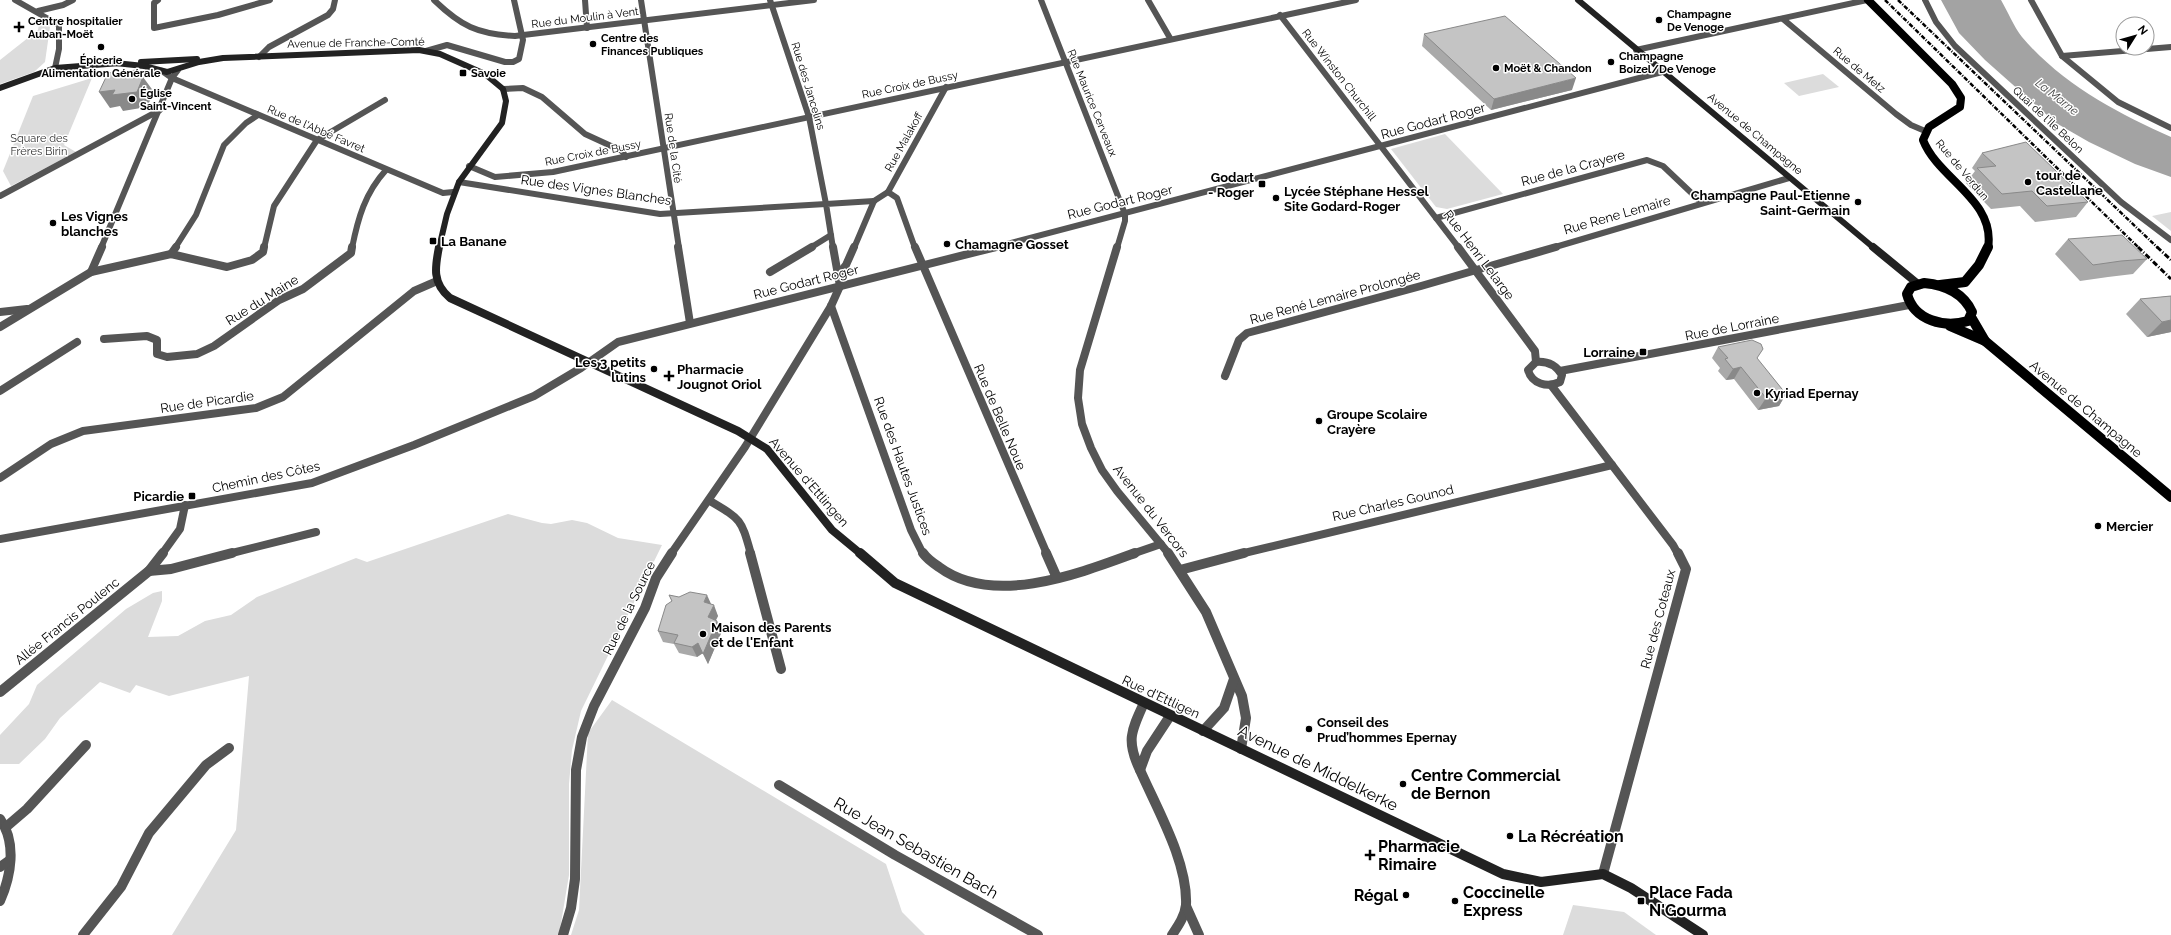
<svg xmlns="http://www.w3.org/2000/svg" width="2171" height="935" font-family="Raleway,sans-serif">
	<style>
		.green { fill: #dcdcdc }
		.water { fill: #a3a3a3 }
		.lines { fill: none; stroke-linecap: round; stroke-linejoin: round }
		.primary-far1-casing { stroke: #dbdbdb; stroke-width: 8 }
		.primary-casing { stroke: #dbdbdb; stroke-width: 10 }
		.street-far2 { stroke: #555; stroke-width: 6 }
		.street-far1 { stroke: #555; stroke-width: 8 }
		.street { stroke: #555; stroke-width: 10 }
		.secondary-far2 { stroke: #222; stroke-width: 6 }
		.secondary-far1 { stroke: #222; stroke-width: 8 }
		.secondary { stroke: #222; stroke-width: 10 }
		.primary-far1 { stroke: #000; stroke-width: 8 }
		.primary { stroke: #000; stroke-width: 10 }
		.rail-far1 { stroke: #000; stroke-width: 2.5; stroke-dasharray: 4.5 1.5 1 1.5; stroke-linecap: butt }
		.rail { stroke: #000; stroke-width: 3; stroke-dasharray: 5.5 2 1 2; stroke-linecap: butt }
		.wall { fill: #a9a9a9 }
		.shaded-wall { fill: #898989 }
		.building { fill: #c4c4c4; stroke: #898989 }
		.poi-dot { fill: #000; stroke: #fff; stroke-width: 1.5 }
		.labels { text-anchor: middle; dominant-baseline: central; stroke-width: 3; stroke-linejoin: round; paint-order: stroke }
		.far-poi-label { font-size: 11px; font-weight: bold; fill: #000; stroke: #fff; text-anchor: start }
		.far-street-label { font-size: 11px; fill: #000; stroke: #fff }
		.far-park-label { font-size: 11px; fill: #333; stroke: #fff }
		.far-water-label { font-size: 12px; font-style: italic; fill: #444; stroke: #fff }
		.street-label { font-size: 13px; fill: #000; stroke: #fff }
		.poi-label { font-size: 13px; font-weight: bold; fill: #000; stroke: #fff; text-anchor: start }
		.near-street-label { font-size: 16px; fill: #000; stroke: #fff }
		.near-poi-label { font-size: 16px; font-weight: bold; fill: #000; stroke: #fff; text-anchor: start }
	</style>
	<rect width="100%" height="100%" fill="#fff"/>
	<g class="green">
		<polygon points="43,22 50,27 45,62 34,72 0,84 0,60 38,30 39,24"/>
		<polygon points="1823,74 1839,87 1799,96 1784,83"/>
		<polygon points="92,78 64,145 76,152 11,186 3,171 33,96"/>
		<polygon points="1445,134 1503,194 1447,209 1436,207 1391,149"/>
		<polygon points="2171,212 2171,231 2152,216"/>
		<polygon points="508,514 542,523 551,524 572,520 587,523 618,538 662,545 581,711 572,750 569,784 569,875 559,935 172,935 236,830 249,676 169,696 136,685 130,693 100,682 60,718 45,739 19,764 0,764 0,735 29,704 37,685 126,609 153,593 162,591 162,601 148,637 178,636 205,621 231,615 257,597 356,558 367,562"/>
		<polygon points="612,700 886,864 902,912 925,935 571,935 579,910 588,733"/>
		<polygon points="1573,905 1624,912 1656,935 1563,935"/>
	</g>
	<path class="water" d="M1941,0H2001C2008,12 2014,27 2022,37C2062,84 2117,113 2171,137V177L2135,164L2089,142L2056,123L1985,60L1959,33Z"/>
	<g class="lines">
		<defs>
			<path id="primary-far1" d="M1868,0L1952,84L1961,98L1960,107L1929,127L1923,140C1938,179 1996,200 1988,248"/>
			<g id="primary">
				<path d="M1924,283C1945,285 1963,292 1972,312L1968,321C1945,328 1914,321 1907,294L1911,287Z"/>
				<polyline points="1940,285 1965,282 1979,265 1988,247"/>
				<polyline points="1971,317 1985,341 2171,497"/>
				<polyline points="1950,326 1985,341"/>
			</g>
		</defs>
		<use href="#primary-far1" class="primary-far1-casing"/>
		<use href="#primary" class="primary-casing"/>
		<g class="street-far2">
			<polyline points="15,0 59,25 59,49 55,68"/>
			<polyline points="158,0 154,3 154,28 218,15 270,0"/>
			<path d="M434,0C461,26 477,34 515,36L814,0"/>
			<polyline points="585,0 587,28"/>
			<polyline points="641,0 679,248"/>
			<polyline points="1041,0 1125,214 1125,221 1117,248"/>
			<polyline points="1148,0 1170,38"/>
			<polyline points="1925,0 1936,22 1955,46 2121,202 2171,240"/>
			<polyline points="2031,0 2062,56 2118,102 2171,128"/>
			<polyline points="38,11 63,5 73,0"/>
			<polyline points="1280,15 1459,248"/>
			<polyline points="1783,19 1896,114 1911,125 1925,131"/>
			<polyline points="1636,50 1867,0"/>
			<polyline points="426,51 447,45 505,62 513,62 519,59 523,40 514,0"/>
			<polyline points="2062,56 2171,47"/>
			<polyline points="259,57 269,47 328,15 333,9 335,0"/>
			<polyline points="162,71 172,78 443,193 453,192"/>
			<polyline points="503,89 523,88 542,97 585,134 622,151 626,157"/>
			<polyline points="469,166 495,177 553,172 1356,0"/>
			<polyline points="459,182 660,214 826,204 809,117 770,0"/>
			<polyline points="888,192 897,198 915,248"/>
			<polyline points="0,196 160,110"/>
			<polyline points="874,201 888,192 946,87"/>
			<polyline points="1436,218 1647,160 1663,166 1702,203"/>
			<polyline points="101,248 172,78 178,70"/>
			<polyline points="175,248 196,215 224,145 246,123 258,115"/>
			<polyline points="264,248 274,206 317,140 385,100"/>
			<path d="M352,248C358,218 365,193 386,170"/>
			<polyline points="810,248 831,235"/>
			<polyline points="833,248 826,204 874,201"/>
			<polyline points="854,248 874,201"/>
			<polyline points="992,248 1662,72"/>
			<polyline points="1552,248 1789,178"/>
		</g>
		<g class="street-far1">
			<polyline points="678,247 690,323"/>
			<polyline points="833,247 840,286"/>
			<polyline points="915,247 1047,554"/>
			<polyline points="1117,247 1080,370 1078,398 1082,424 1091,448 1102,470 1117,491 1169,554"/>
			<polyline points="1458,247 1535,351 1536,362"/>
			<polyline points="171,254 176,247"/>
			<polyline points="91,272 102,247"/>
			<polyline points="770,272 812,247"/>
			<polyline points="838,275 846,265 854,247"/>
			<polyline points="831,306 911,530 923,554"/>
			<polyline points="0,312 27,309"/>
			<polyline points="0,327 91,272 171,254 227,267 252,260 263,252 264,247"/>
			<polyline points="104,339 147,336 157,340 157,354 167,357 197,354 214,346 279,300 303,289 351,253 352,247"/>
			<path d="M1536,362C1547,361 1556,365 1562,375L1560,382C1547,388 1532,384 1528,370Z"/>
			<polyline points="1560,371 1909,305"/>
			<polyline points="1225,376 1239,340 1247,333 1421,286 1556,247"/>
			<polyline points="1551,385 1673,545 1678,554"/>
			<polyline points="0,391 77,342"/>
			<polyline points="0,478 51,444 83,431 256,408 283,397 414,291 437,281"/>
			<path d="M710,501C742,520 741,519 751,554"/>
			<polyline points="0,539 312,483 414,445 534,396 581,368 618,342 996,247"/>
			<polyline points="162,554 180,529 185,505"/>
			<polyline points="228,554 316,532"/>
			<polyline points="671,554 745,447 831,306 840,286"/>
			<polyline points="1132,554 1161,544"/>
			<polyline points="1240,554 1612,465"/>
		</g>
		<g class="street">
			<polyline points="750,553 781,669"/>
			<path d="M923,553C927,559 933,563 939,567C993,607 1078,574 1135,553"/>
			<polyline points="1046,553 1057,578"/>
			<polyline points="1168,553 1206,612 1242,696 1246,718 1241,749"/>
			<polyline points="1180,570 1244,553"/>
			<polyline points="149,571 171,569 232,553"/>
			<polyline points="0,692 149,571 163,553"/>
			<path d="M1144,703C1131,731 1126,741 1140,770L1147,751L1170,716"/>
			<polyline points="1203,731 1224,708 1234,679"/>
			<path d="M1140,770C1157,809 1188,862 1186,905C1185,916 1178,926 1172,935"/>
			<polyline points="779,785 895,855 1038,935"/>
			<path d="M0,819C17,843 11,876 0,901"/>
			<polyline points="6,827 27,809 86,745"/>
			<polyline points="0,867 10,860"/>
			<polyline points="1603,874 1686,569 1678,553"/>
			<polyline points="1186,906 1199,935"/>
			<polyline points="83,935 121,887 149,833 206,765 229,748"/>
			<polyline points="563,935 571,908 575,879 576,770 582,737 594,706 645,608 656,578 672,553"/>
		</g>
		<g class="secondary-far2">
			<polyline points="1578,0 1874,248"/>
			<polyline points="141,62 197,59"/>
			<polyline points="115,63 144,66 167,72 199,62 223,58 419,50 440,54 485,74 503,89 506,101 502,123 459,182 447,214 439,248"/>
			<polyline points="0,88 55,68 120,63"/>
		</g>
		<g class="secondary-far1">
			<path d="M439,247C435,267 432,283 450,298L738,431L767,449L832,530L861,554"/>
			<polyline points="1873,247 1918,284"/>
		</g>
		<polyline class="secondary" points="860,553 895,583 1503,874 1541,882 1603,874 1631,888 1703,935"/>
		<use href="#primary-far1" class="primary-far1"/>
		<use href="#primary" class="primary"/>
		<g class="rail-far1">
			<polyline points="1885,0 2139,248"/>
			<polyline points="1898,0 2158,248"/>
		</g>
		<g class="rail">
			<polyline points="2138,247 2171,279"/>
			<polyline points="2157,247 2171,260"/>
		</g>
	</g>
	<g class="wall">
		<polygon points="1424,34 1572,90 1491,110 1422,46"/>
		<polygon points="1982,153 2088,202 2076,217 2035,222 2020,206 1991,209 1966,183 1975,171 1972,168"/>
		<polygon points="2068,239 2147,259 2133,274 2108,277 2080,281 2055,254"/>
		<polygon points="2171,296 2171,332 2147,337 2126,314 2140,299"/>
		<polygon points="1718,347 1757,359 1786,394 1779,406 1758,410 1734,379 1726,380 1718,371 1720,368 1712,358"/>
		<polygon points="669,595 712,605 718,616 716,620 722,631 708,664 703,653 697,657 679,653 674,644 663,642 658,631 672,602"/>
	</g>
	<g class="shaded-wall">
		<polygon points="137,70 143,78 143,77 154,92 147,107 123,111 120,106 110,108 99,92 133,78"/>
		<polygon points="1576,78 1572,90 1491,110 1494,99"/>
		<polygon points="2171,320 2171,332 2147,337 2162,322"/>
		<polygon points="1741,367 1734,379 1726,380 1733,369"/>
		<polygon points="1786,394 1779,406 1758,410 1766,398"/>
		<polygon points="707,595 712,606 704,602"/>
		<polygon points="714,605 718,616 712,627 708,617"/>
		<polygon points="717,621 722,631 708,664 703,654"/>
		<polygon points="698,643 703,653 697,657 692,647"/>
	</g>
	<g class="building">
		<polygon points="1505,16 1576,78 1494,99 1424,34"/>
		<polygon points="137,70 133,78 143,77 137,92 112,95 115,90 99,92 108,73"/>
		<polygon points="2026,142 2088,202 2047,206 2032,191 2002,194 1977,168 1996,166 1982,153"/>
		<polygon points="2122,235 2147,259 2121,261 2093,265 2068,239"/>
		<polygon points="2171,296 2171,320 2162,322 2140,299"/>
		<polygon points="1752,340 1761,344 1763,349 1757,358 1786,394 1766,398 1741,367 1733,369 1725,359 1728,358 1718,347"/>
		<polygon points="690,592 707,595 704,602 714,605 708,617 717,621 703,654 698,643 692,647 674,643 678,635 658,631 666,605 672,601 669,595 679,597"/>
	</g>
	<g class="poi-dot">
		<circle cx="1659" cy="20" r="4"/>
		<path d="M17 21h4v4h4v4h-4v4h-4v-4h-4v-4h4z"/>
		<circle cx="593" cy="44" r="4"/>
		<circle cx="101" cy="47" r="4"/>
		<circle cx="1611" cy="62" r="4"/>
		<circle cx="1496" cy="68" r="4"/>
		<rect x="459" y="69" width="8" height="8" rx="2"/>
		<circle cx="132" cy="99" r="4"/>
		<circle cx="2028" cy="182" r="4"/>
		<rect x="1258" y="180" width="8" height="8" rx="2"/>
		<circle cx="1276" cy="198" r="4"/>
		<circle cx="1858" cy="202" r="4"/>
		<circle cx="53" cy="223" r="4"/>
		<rect x="429" y="237" width="8" height="8" rx="2"/>
		<circle cx="947" cy="244" r="4"/>
		<rect x="1639" y="348" width="8" height="8" rx="2"/>
		<circle cx="654" cy="369" r="4"/>
		<path d="M667 370h4v4h4v4h-4v4h-4v-4h-4v-4h4z"/>
		<circle cx="1757" cy="393" r="4"/>
		<circle cx="1319" cy="421" r="4"/>
		<rect x="188" y="492" width="8" height="8" rx="2"/>
		<circle cx="2098" cy="526" r="4"/>
		<circle cx="703" cy="634" r="4"/>
		<circle cx="1309" cy="729" r="4"/>
		<circle cx="1403" cy="784" r="4"/>
		<circle cx="1510" cy="836" r="4"/>
		<path d="M1368 849h4v4h4v4h-4v4h-4v-4h-4v-4h4z"/>
		<circle cx="1406" cy="895" r="4"/>
		<circle cx="1455" cy="901" r="4"/>
		<rect x="1637" y="897" width="8" height="8" rx="2"/>
	</g>
	<g class="labels">
		<g class="far-poi-label">
			<text x="1667" y="14">Champagne<tspan x="1667" dy="13">De Venoge</tspan></text>
			<text x="28" y="21">Centre hospitalier<tspan x="28" dy="13">Auban-Moët</tspan></text>
			<text x="601" y="38">Centre des<tspan x="601" dy="13">Finances Publiques</tspan></text>
			<text x="1619" y="56">Champagne<tspan x="1619" dy="13">Boizel/De Venoge</tspan></text>
			<text x="101" y="60" text-anchor="middle">Épicerie<tspan x="101" dy="13">Alimentation Générale</tspan></text>
			<text x="1504" y="68">Moёt &amp; Chandon</text>
			<text x="471" y="73">Savoie</text>
			<text x="140" y="93">Église<tspan x="140" dy="13">Saint-Vincent</tspan></text>
		</g>
		<g class="far-street-label">
			<text transform="translate(585 18) rotate(-7)">Rue du Moulin à Vent</text>
			<text transform="translate(356 43) rotate(-1)">Avenue de Franche-Comté</text>
			<text transform="translate(1859 70) rotate(40)">Rue de Metz</text>
			<text transform="translate(1339 75) rotate(52)">Rue Winston Churchill</text>
			<text transform="translate(910 85) rotate(-12)">Rue Croix de Bussy</text>
			<text transform="translate(808 86) rotate(73)">Rue des Jancelins</text>
			<text transform="translate(1092 103) rotate(68)">Rue Maurice Cerveaux</text>
			<text transform="translate(2048 120) rotate(43)">Quai de l'Île Belon</text>
			<text transform="translate(316 129) rotate(23)">Rue de l'Abbé Favret</text>
			<text transform="translate(1755 134) rotate(40)">Avenue de Champagne</text>
			<text transform="translate(904 142) rotate(-61)">Rue Malakoff</text>
			<text transform="translate(673 148) rotate(82)">Rue de la Cité</text>
			<text transform="translate(593 153) rotate(-11)">Rue Croix de Bussy</text>
			<text transform="translate(1962 170) rotate(50)">Rue de Verdun</text>
		</g>
		<g class="far-park-label">
			<text x="39" y="138">Square des<tspan x="39" dy="13">Frères Birin</tspan></text>
		</g>
		<g class="far-water-label">
			<text transform="translate(2057 97) rotate(38)">La Marne</text>
		</g>
		<g class="street-label">
			<text transform="translate(1433 121) rotate(-15)">Rue Godart Roger</text>
			<text transform="translate(1573 168) rotate(-15)">Rue de la Crayere</text>
			<text transform="translate(596 190) rotate(8)">Rue des Vignes Blanches</text>
			<text transform="translate(1120 202) rotate(-14)">Rue Godart Roger</text>
			<text transform="translate(1617 215) rotate(-16)">Rue Rene Lemaire</text>
			<text transform="translate(1479 255) rotate(53)">Rue Henri Lelarge</text>
			<text transform="translate(806 282) rotate(-14)">Rue Godart Roger</text>
			<text transform="translate(1335 297) rotate(-15)">Rue René Lemaire Prolongée</text>
			<text transform="translate(262 300) rotate(-32)">Rue du Maine</text>
			<text transform="translate(1732 327) rotate(-11)">Rue de Lorraine</text>
			<text transform="translate(207 402) rotate(-8)">Rue de Picardie</text>
			<text transform="translate(2086 409) rotate(40)">Avenue de Champagne</text>
			<text transform="translate(1000 417) rotate(67)">Rue de Belle Noue</text>
			<text transform="translate(903 466) rotate(70)">Rue des Hautes Justices</text>
			<text transform="translate(266 477) rotate(-12)">Chemin des Côtes</text>
			<text transform="translate(809 482) rotate(49)">Avenue d'Ettlingen</text>
			<text transform="translate(1393 503) rotate(-13)">Rue Charles Gounod</text>
			<text transform="translate(1151 511) rotate(52)">Avenue du Vercors</text>
			<text transform="translate(629 608) rotate(-64)">Rue de la Source</text>
			<text transform="translate(1658 619) rotate(-75)">Rue des Coteaux</text>
			<text transform="translate(67 621) rotate(-39)">Allée Francis Poulenc</text>
			<text transform="translate(1161 697) rotate(25)">Rue d'Ettligen</text>
		</g>
		<g class="poi-label">
			<text x="2036" y="175">tour de<tspan x="2036" dy="15">Castellane</tspan></text>
			<text x="1254" y="177" text-anchor="end">Godart<tspan x="1254" dy="15">- Roger</tspan></text>
			<text x="1284" y="191">Lycée Stéphane Hessel<tspan x="1284" dy="15">Site Godard-Roger</tspan></text>
			<text x="1850" y="195" text-anchor="end">Champagne Paul-Etienne<tspan x="1850" dy="15">Saint-Germain</tspan></text>
			<text x="61" y="216">Les Vignes<tspan x="61" dy="15">blanches</tspan></text>
			<text x="441" y="241">La Banane</text>
			<text x="955" y="244">Chamagne Gosset</text>
			<text x="1635" y="352" text-anchor="end">Lorraine</text>
			<text x="646" y="362" text-anchor="end">Les 3 petits<tspan x="646" dy="15">lutins</tspan></text>
			<text x="677" y="369">Pharmacie<tspan x="677" dy="15">Jougnot Oriol</tspan></text>
			<text x="1765" y="393">Kyriad Epernay</text>
			<text x="1327" y="414">Groupe Scolaire<tspan x="1327" dy="15">Crayère</tspan></text>
			<text x="184" y="496" text-anchor="end">Picardie</text>
			<text x="2106" y="526">Mercier</text>
			<text x="711" y="627">Maison des Parents<tspan x="711" dy="15">et de l'Enfant</tspan></text>
			<text x="1317" y="722">Conseil des<tspan x="1317" dy="15">Prud’hommes Epernay</tspan></text>
		</g>
		<g class="near-street-label">
			<text transform="translate(1318 768) rotate(26)">Avenue de Middelkerke</text>
			<text transform="translate(916 848) rotate(30)">Rue Jean Sebastien Bach</text>
		</g>
		<g class="near-poi-label">
			<text x="1411" y="775">Centre Commercial<tspan x="1411" dy="18">de Bernon</tspan></text>
			<text x="1518" y="836">La Récréation</text>
			<text x="1378" y="846">Pharmacie<tspan x="1378" dy="18">Rimaire</tspan></text>
			<text x="1463" y="892">Coccinelle<tspan x="1463" dy="18">Express</tspan></text>
			<text x="1649" y="892">Place Fada<tspan x="1649" dy="18">N'Gourma</tspan></text>
			<text x="1398" y="895" text-anchor="end">Régal</text>
		</g>
	</g>
	<g transform="translate(2135 36) rotate(53)"><circle r="19" fill="#ffffff" stroke="#999999"/>
	<path d="M0-3L7 15L0 10L-7 15Z" fill="#000000"/>
	<text y="-6" font-size="11" font-weight="bold" text-anchor="middle" fill="#000000">N</text>
	</g>
</svg>
